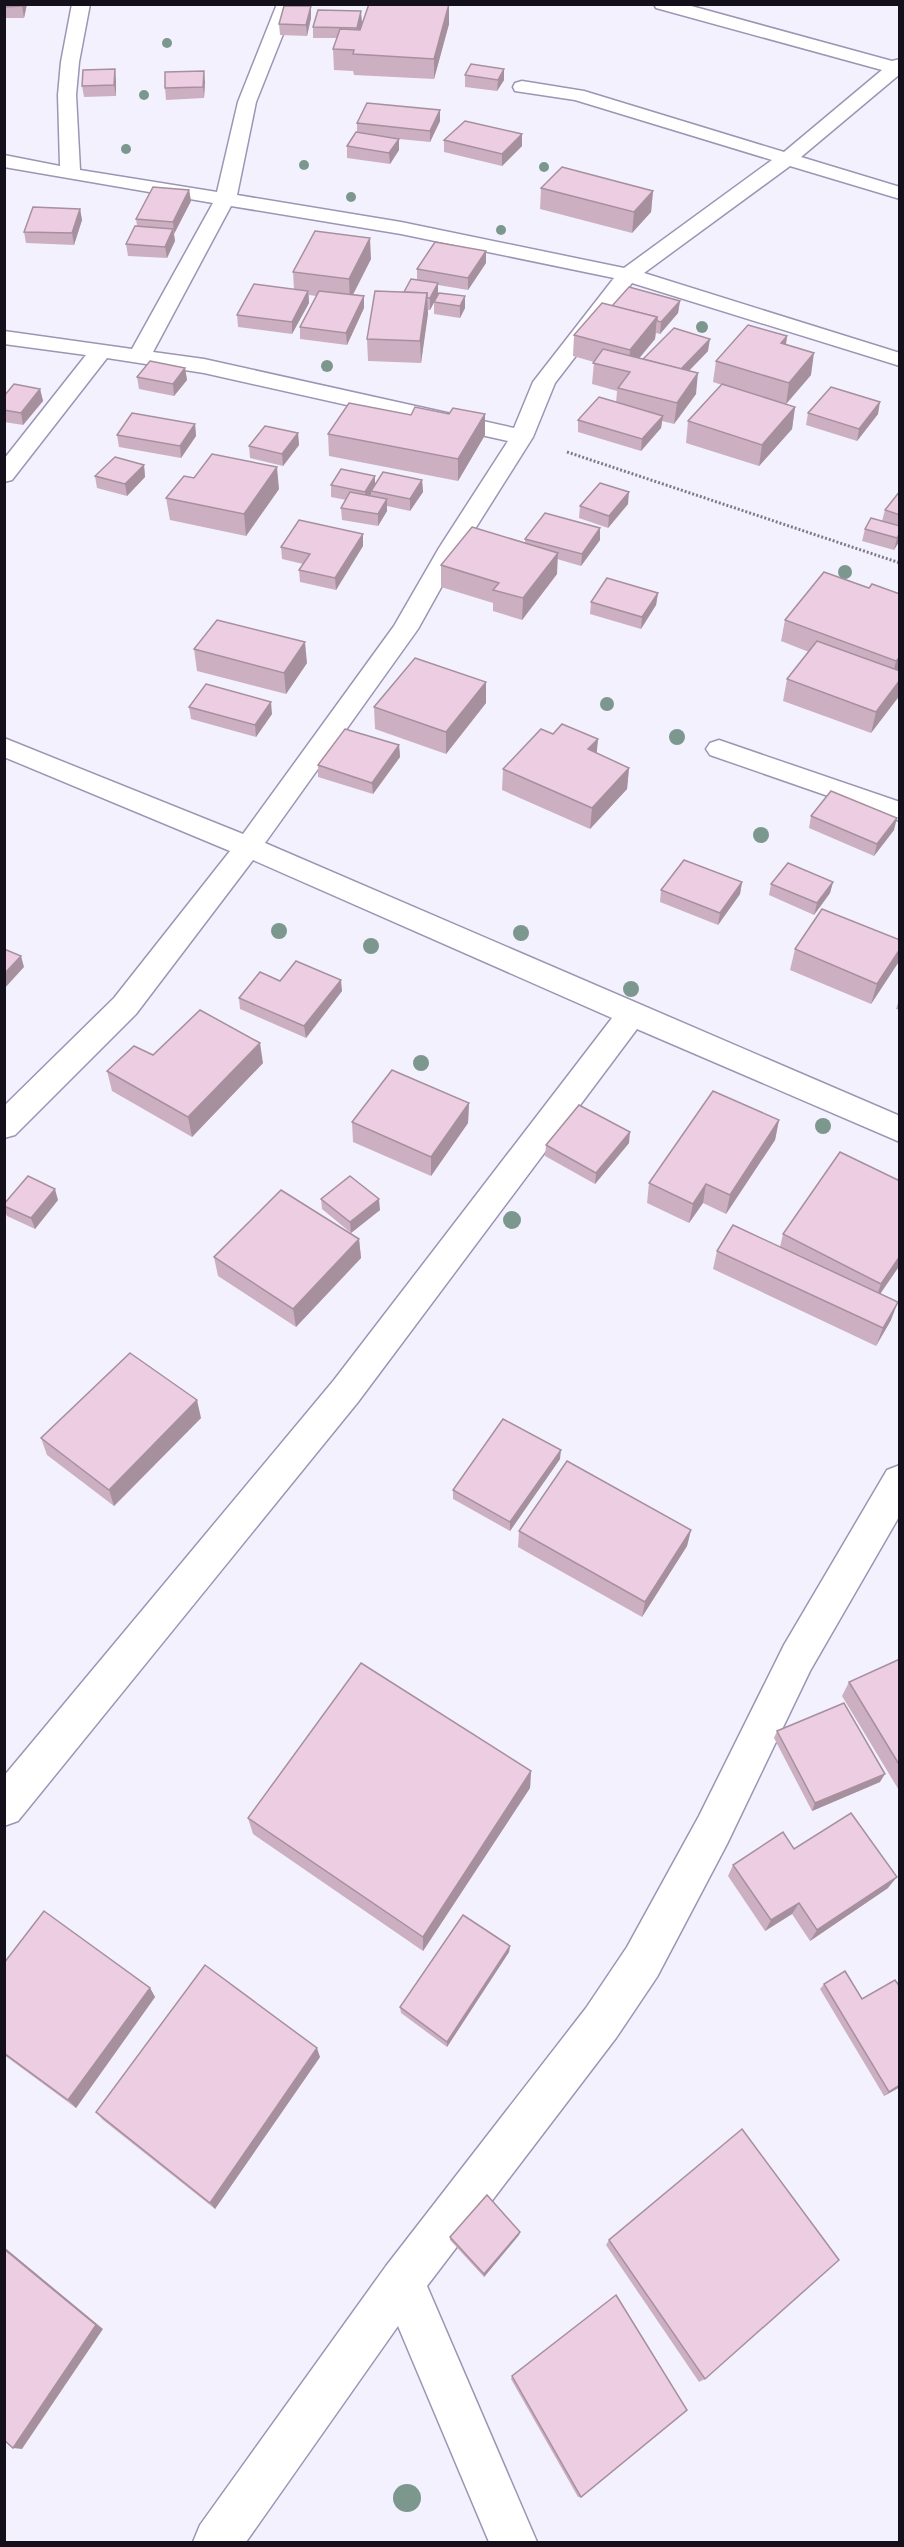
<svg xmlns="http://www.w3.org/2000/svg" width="904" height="2547" font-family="Poppins,sans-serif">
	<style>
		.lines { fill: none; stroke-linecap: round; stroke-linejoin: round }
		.minor-casing { stroke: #9c95b4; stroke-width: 3 }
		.path { stroke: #7e7b88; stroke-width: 3; stroke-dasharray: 2 2; stroke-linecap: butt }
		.minor { fill: #fff; fill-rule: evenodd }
		.tree { fill: #7c988e }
		.wall { fill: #ccb0c2 }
		.shaded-wall { fill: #a6909e }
		.building { fill: #edcde1; stroke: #a6909e; stroke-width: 1.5 }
	</style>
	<rect width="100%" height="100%" fill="#f4f1ff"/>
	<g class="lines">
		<defs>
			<g id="minor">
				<path d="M72,4H90L79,62L76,95L80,170L217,192L238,102L277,4H295L256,102L237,195L401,222L624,268L772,160L575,100L515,91L513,87L515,83L522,81L584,91L784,152L882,70L656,8L654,4H684L892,61L900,59V74L801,157L900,187V199L790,166L644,273L900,353V366L632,283L555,383L533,437L463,548L418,629L265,843L900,1116V1142L637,1029L358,1402L18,1821L4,1826V1776L334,1380L612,1018L253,860L136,1014L15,1135L4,1138V1106L114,998L230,851L4,757V738L243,834L394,626L439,548L508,441L204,373L107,358L12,480L4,482V459L86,355L4,344V331L132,349L213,203L4,167V155L60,166L58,95L61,62ZM231,206L401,234L614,278L533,382L514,428L204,359L153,352Z"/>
				<polygon points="719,740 900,802 900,821 710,755 706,749 710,743"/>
				<polygon points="900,1465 900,1515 810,1671 727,1844 657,1977 616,2038 427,2286 537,2542 489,2542 398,2326 246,2542 193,2542 200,2525 386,2266 586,2008 627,1947 699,1816 784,1645 887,1470"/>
			</g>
		</defs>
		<use href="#minor" class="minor-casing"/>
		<polyline class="path" points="567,452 900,563"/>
		<use href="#minor" class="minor"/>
	</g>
	<g class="tree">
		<circle cx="167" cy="43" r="5"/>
		<circle cx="144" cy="95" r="5"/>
		<circle cx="126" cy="149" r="5"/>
		<circle cx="304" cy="165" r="5"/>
		<circle cx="544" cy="167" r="5"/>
		<circle cx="351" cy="197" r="5"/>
		<circle cx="501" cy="230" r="5"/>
		<circle cx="702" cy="327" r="6"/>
		<circle cx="327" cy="366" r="6"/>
		<circle cx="845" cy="572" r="7"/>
		<circle cx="607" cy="704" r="7"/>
		<circle cx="677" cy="737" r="8"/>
		<circle cx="761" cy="835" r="8"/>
		<circle cx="279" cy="931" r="8"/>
		<circle cx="521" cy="933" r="8"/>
		<circle cx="371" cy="946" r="8"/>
		<circle cx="631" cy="989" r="8"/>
		<circle cx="421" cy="1063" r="8"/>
		<circle cx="823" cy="1126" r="8"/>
		<circle cx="512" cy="1220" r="9"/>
		<circle cx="407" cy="2498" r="14"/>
	</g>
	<g class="wall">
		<polygon points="4,4 27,4 24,18 4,18"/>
		<polygon points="311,18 307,36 280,35 279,24"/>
		<polygon points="362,22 360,30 449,24 434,79 354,75 353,71 334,70 333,49 337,38 313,38 313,27"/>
		<polygon points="504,69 504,80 497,91 465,87 465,75"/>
		<polygon points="116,80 116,96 84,97 82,86"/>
		<polygon points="205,82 204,98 166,100 165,88"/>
		<polygon points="440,110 440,121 430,142 399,139 399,150 390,164 347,158 347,146 357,132 357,123"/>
		<polygon points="522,134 522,146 502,166 444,152 444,140"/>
		<polygon points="541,188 653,191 651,212 632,233 540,209"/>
		<polygon points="189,190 191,201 174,234 175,241 167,258 128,256 126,244 137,226 136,219"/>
		<polygon points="80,209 82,220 74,245 26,243 24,232"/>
		<polygon points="486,251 486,263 468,290 438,285 438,295 439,293 465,308 460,318 434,314 434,302 430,310 428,310 421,363 368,361 367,339 404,292 417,280 417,269"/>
		<polygon points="371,259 353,295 364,308 347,345 300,339 300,327 316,296 309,295 309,303 292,334 238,327 237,315 294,289 293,272"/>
		<polygon points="680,301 678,313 660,334 656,333 655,339 639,358 643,359 708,351 689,371 696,394 674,424 662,421 661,428 641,451 578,432 578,420 616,403 617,391 592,384 594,362 573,356 574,335 612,306"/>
		<polygon points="787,336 786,345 811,375 786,404 795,407 792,429 759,466 686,443 688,421 722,385 713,382 716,361"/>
		<polygon points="185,368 187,380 174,396 139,389 137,377"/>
		<polygon points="40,389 43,401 23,425 4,422 4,396"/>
		<polygon points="808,413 878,414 857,441 806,425"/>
		<polygon points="449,414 485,414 485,435 458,481 329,456 328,434 411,415"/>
		<polygon points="195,424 196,436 181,458 119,447 117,435"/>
		<polygon points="298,433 299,445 283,466 250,458 249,446"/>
		<polygon points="144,465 145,477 127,496 97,488 95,476"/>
		<polygon points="194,478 279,489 246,536 170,520 166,498"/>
		<polygon points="422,480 423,492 410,511 387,506 387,511 378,526 342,520 341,508 346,500 331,497 331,485 375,485"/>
		<polygon points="900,491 900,540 894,550 862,541 865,529 882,521 885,510"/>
		<polygon points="628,504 608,528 579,518 580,506"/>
		<polygon points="363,534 363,546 336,590 300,582 299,570 303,564 282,559 281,547"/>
		<polygon points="525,539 600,540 581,566 557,559 557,574 522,620 493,611 493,603 441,587 441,565 525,543"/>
		<polygon points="869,588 900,594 900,695 871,733 783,701 787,679 809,652 781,641 785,620"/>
		<polygon points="658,593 656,605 641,629 590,614 591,602"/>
		<polygon points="194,649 307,663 286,694 197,671"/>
		<polygon points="486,682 486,703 446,754 375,729 374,707"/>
		<polygon points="189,707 272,714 256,737 191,719"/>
		<polygon points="553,734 598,739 596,753 629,768 627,789 590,829 502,790 503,769"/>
		<polygon points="399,745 400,757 373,794 318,777 318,765"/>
		<polygon points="811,816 894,830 874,856 809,828"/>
		<polygon points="742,882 740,894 718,925 660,902 661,890"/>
		<polygon points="833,882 830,893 814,915 769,895 771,884"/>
		<polygon points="900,940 900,957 898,963 871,1004 790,970 795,949"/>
		<polygon points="342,991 306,1038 240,1009 239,998"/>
		<polygon points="900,997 900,1010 896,1009"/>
		<polygon points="153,1055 263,1063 192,1137 112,1091 107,1071"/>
		<polygon points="469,1103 468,1123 431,1176 353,1142 352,1122"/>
		<polygon points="779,1120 775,1140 726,1214 703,1203 689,1223 647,1203 649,1183"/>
		<polygon points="629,1143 595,1184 545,1156 546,1145"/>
		<polygon points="900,1181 900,1265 880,1293 891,1320 876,1346 713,1269 717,1251 780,1247 783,1234"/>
		<polygon points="321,1199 380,1210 351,1233 322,1209"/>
		<polygon points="58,1200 35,1229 7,1216 4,1209 4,1204"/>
		<polygon points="359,1239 361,1258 296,1327 218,1276 214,1257"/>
		<polygon points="201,1418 114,1506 47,1455 41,1438"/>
		<polygon points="560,1459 510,1531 453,1499 453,1490"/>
		<polygon points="691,1530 687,1546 642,1617 518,1547 519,1531"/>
		<polygon points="900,1659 900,1792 842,1696 849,1682"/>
		<polygon points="777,1731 880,1782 812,1811 774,1738"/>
		<polygon points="531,1771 530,1788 423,1951 253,1834 248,1818"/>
		<polygon points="794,1849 888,1888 810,1941 792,1914 765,1931 728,1876 733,1865"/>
		<polygon points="510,1946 509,1952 447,2047 401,2013 400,2007"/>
		<polygon points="4,1963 150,1988 155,1997 76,2108 4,2055"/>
		<polygon points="824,1984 862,1999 900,2087 884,2096 820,1989"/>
		<polygon points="320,2057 215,2209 103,2120 96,2112"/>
		<polygon points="519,2235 484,2277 450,2240 450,2237"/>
		<polygon points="609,2240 705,2379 699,2382 606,2245"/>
		<polygon points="512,2376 581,2497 578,2497 511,2379"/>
	</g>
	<g class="shaded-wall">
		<polygon points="23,4 27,4 24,18 22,6"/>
		<polygon points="449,4 449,24 434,79 434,59"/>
		<polygon points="311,6 311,18 307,36 306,25"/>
		<polygon points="361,11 362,22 358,39 357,28"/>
		<polygon points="115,69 116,80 116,96 114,85"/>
		<polygon points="504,69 504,80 497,91 498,80"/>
		<polygon points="204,71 205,82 204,98 203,87"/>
		<polygon points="440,110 440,121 430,142 430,131"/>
		<polygon points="522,134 522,146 502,166 502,154"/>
		<polygon points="399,139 399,150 390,164 389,153"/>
		<polygon points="189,190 191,201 174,234 173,222"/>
		<polygon points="653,191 651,212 632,233 634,212"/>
		<polygon points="80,209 82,220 74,245 72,233"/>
		<polygon points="173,229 175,241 167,258 165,247"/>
		<polygon points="370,238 371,259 350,300 349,279"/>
		<polygon points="486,251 486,263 468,290 468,278"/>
		<polygon points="438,283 438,295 430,310 430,298"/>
		<polygon points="308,291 309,303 292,334 292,322"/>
		<polygon points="427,293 428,314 421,363 420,341"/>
		<polygon points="364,296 364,308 347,345 346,333"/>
		<polygon points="465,296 465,308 460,318 460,306"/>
		<polygon points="680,301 678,313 660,334 661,322"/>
		<polygon points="657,317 655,339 628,372 630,350"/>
		<polygon points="787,336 784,357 781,343"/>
		<polygon points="710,339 708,351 677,383 678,371"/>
		<polygon points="814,353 811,375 786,404 789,383"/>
		<polygon points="185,368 187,380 174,396 173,384"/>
		<polygon points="698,373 696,394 674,424 677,403"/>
		<polygon points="40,389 43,401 23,425 21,413"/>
		<polygon points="880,402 878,414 857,441 859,429"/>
		<polygon points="795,407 792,429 759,466 762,445"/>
		<polygon points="485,414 485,435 458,481 458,459"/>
		<polygon points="663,416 661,428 641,451 642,439"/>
		<polygon points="195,424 196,436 181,458 180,446"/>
		<polygon points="298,433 299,445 283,466 282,454"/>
		<polygon points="144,465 145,477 127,496 125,484"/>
		<polygon points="277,467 279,489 246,536 244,514"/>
		<polygon points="375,476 375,488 371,491 371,494 365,504 365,492"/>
		<polygon points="422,480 423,492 410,511 410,499"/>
		<polygon points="629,492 628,504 608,528 609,516"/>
		<polygon points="387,499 387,511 378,526 378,514"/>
		<polygon points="600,528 600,540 581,566 582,554"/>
		<polygon points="900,533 900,540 894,550 897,538"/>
		<polygon points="363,534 363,546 336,590 335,578"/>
		<polygon points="558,553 557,574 522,620 523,598"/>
		<polygon points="658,593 656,605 641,629 642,617"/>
		<polygon points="305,642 307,663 286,694 284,673"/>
		<polygon points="900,657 900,671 891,683 896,661"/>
		<polygon points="900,680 900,695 871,733 876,712"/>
		<polygon points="486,682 486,703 446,754 446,732"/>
		<polygon points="271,702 272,714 256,737 255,725"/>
		<polygon points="598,739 596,761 588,749"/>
		<polygon points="399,745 400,757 373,794 372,783"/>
		<polygon points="629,768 627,789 590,829 592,808"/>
		<polygon points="897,818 894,830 874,856 877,844"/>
		<polygon points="742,882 740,894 718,925 720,913"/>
		<polygon points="833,882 830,893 814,915 817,903"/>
		<polygon points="900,949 900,957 898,963 871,1004 877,984"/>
		<polygon points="21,956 24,967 4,989 4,974"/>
		<polygon points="341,980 342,991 306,1038 304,1026"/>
		<polygon points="260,1043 263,1063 192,1137 188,1117"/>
		<polygon points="469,1103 468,1123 431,1176 431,1157"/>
		<polygon points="779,1120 775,1140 726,1214 730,1195"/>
		<polygon points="630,1132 629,1143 595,1184 596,1173"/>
		<polygon points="706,1184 703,1203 689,1223 693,1204"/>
		<polygon points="55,1189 58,1200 35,1229 31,1218"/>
		<polygon points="379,1199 380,1210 351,1233 350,1222"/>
		<polygon points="359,1239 361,1258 296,1327 293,1309"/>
		<polygon points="900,1256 900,1265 874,1303 881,1284"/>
		<polygon points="898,1302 891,1320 876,1346 883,1328"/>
		<polygon points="197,1400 201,1418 114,1506 109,1490"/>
		<polygon points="561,1450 560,1459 510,1531 510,1522"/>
		<polygon points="691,1530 687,1546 642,1617 645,1602"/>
		<polygon points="531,1771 530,1788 423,1951 423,1937"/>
		<polygon points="885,1774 880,1782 812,1811 815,1803"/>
		<polygon points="897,1877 888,1888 810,1941 817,1930"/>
		<polygon points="799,1903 792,1914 765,1931 771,1920"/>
		<polygon points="510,1946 509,1952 447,2047 447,2042"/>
		<polygon points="150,1988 155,1997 76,2108 68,2100"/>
		<polygon points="317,2048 320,2057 215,2209 210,2203"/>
		<polygon points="900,2085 900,2087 884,2096 889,2092"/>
		<polygon points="520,2232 519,2235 484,2277 484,2274"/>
		<polygon points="4,2247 103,2329 22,2449 13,2448"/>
	</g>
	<g class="building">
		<polygon points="4,4 23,4 22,6 4,7"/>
		<polygon points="369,4 449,4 434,59 353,54 354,50 333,49 340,29 360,30"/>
		<polygon points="284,6 311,6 306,25 279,24"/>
		<polygon points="318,10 361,11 357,28 313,27"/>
		<polygon points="471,64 504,69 498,80 465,75"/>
		<polygon points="115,69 114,85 82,86 83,70"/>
		<polygon points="204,71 203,87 165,88 165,72"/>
		<polygon points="367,103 440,110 430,131 357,123"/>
		<polygon points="465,121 522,134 502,154 444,140"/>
		<polygon points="356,132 399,139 389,153 347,146"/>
		<polygon points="562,167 653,191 634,212 541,188"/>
		<polygon points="153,187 189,190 173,222 136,219"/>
		<polygon points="33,207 80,209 72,233 24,232"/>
		<polygon points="135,226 173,229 165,247 126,244"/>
		<polygon points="315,231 370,238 349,279 293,272"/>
		<polygon points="435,242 486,251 468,278 417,269"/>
		<polygon points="411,279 438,283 430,298 427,298 427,293 404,292"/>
		<polygon points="254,284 308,291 292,322 237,315"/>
		<polygon points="629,287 680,301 661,322 657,321 657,317 612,306"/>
		<polygon points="319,291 364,296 346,333 300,327"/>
		<polygon points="375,291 427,293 420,341 367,339"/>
		<polygon points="439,293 465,296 460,306 434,302"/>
		<polygon points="602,303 657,317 630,350 574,335"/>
		<polygon points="748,325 787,336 781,343 814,353 789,383 716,361"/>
		<polygon points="674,328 710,339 681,369 643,359"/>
		<polygon points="603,349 698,373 677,403 618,388 630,372 593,363"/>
		<polygon points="150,361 185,368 173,384 137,377"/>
		<polygon points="14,384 40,389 21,413 4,410 4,396"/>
		<polygon points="722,384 795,407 762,445 688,421"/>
		<polygon points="831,387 880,402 859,429 808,413"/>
		<polygon points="599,397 663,416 642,439 578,420"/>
		<polygon points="349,403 411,415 415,407 449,414 453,408 485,414 458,459 328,434"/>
		<polygon points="132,413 195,424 180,446 117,435"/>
		<polygon points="265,426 298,433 282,454 249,446"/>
		<polygon points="212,454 277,467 244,514 166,498 184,476 194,478"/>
		<polygon points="115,457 144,465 125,484 95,476"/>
		<polygon points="341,469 375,476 365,492 331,485"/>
		<polygon points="383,472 422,480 410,499 371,491"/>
		<polygon points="600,483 629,492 609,516 580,506"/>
		<polygon points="900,491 900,515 885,510"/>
		<polygon points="350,492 387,499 378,514 341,508"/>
		<polygon points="545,513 600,528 582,554 525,539"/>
		<polygon points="871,518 900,526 900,533 897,538 865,529"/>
		<polygon points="299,520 363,534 335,578 299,570 310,554 281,547"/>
		<polygon points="472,527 558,553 523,598 493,590 499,583 441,565"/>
		<polygon points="824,572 869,588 872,584 900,594 900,657 896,661 785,620"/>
		<polygon points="607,578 658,593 642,617 591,602"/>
		<polygon points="217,620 305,642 284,673 194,649"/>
		<polygon points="817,641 900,671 900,680 876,712 787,679"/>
		<polygon points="415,658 486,682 446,732 374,707"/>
		<polygon points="206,684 271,702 255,725 189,707"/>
		<polygon points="562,724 598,739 588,749 629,768 592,808 503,769 541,729 553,734"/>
		<polygon points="345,729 399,745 372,783 318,765"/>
		<polygon points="831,791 897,818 877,844 811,816"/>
		<polygon points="684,860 742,882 720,913 661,890"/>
		<polygon points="788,863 833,882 817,903 771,884"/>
		<polygon points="822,909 900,940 900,949 877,984 795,949"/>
		<polygon points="4,949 21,956 4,974"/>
		<polygon points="296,961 341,980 304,1026 239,998 260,972 280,981"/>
		<polygon points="200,1010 260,1043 188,1117 107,1071 134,1046 153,1055"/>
		<polygon points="392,1070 469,1103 431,1157 352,1122"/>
		<polygon points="713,1091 779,1120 730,1195 706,1184 693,1204 649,1183"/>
		<polygon points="579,1105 630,1132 596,1173 546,1145"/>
		<polygon points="840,1152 900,1181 900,1256 881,1284 783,1234"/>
		<polygon points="28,1176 55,1189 31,1218 4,1206 4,1204"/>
		<polygon points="350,1176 379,1199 350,1222 321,1199"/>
		<polygon points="281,1190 359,1239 293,1309 214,1257"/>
		<polygon points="733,1225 898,1302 883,1328 717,1251"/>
		<polygon points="130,1353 197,1400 109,1490 41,1438"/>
		<polygon points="503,1419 561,1450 510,1522 453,1490"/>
		<polygon points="567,1461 691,1530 645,1602 519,1531"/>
		<polygon points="900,1659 900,1766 849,1682"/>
		<polygon points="361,1663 531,1771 423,1937 248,1818"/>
		<polygon points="844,1703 885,1774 815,1803 777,1731"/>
		<polygon points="851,1813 897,1877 817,1930 799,1903 771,1920 733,1865 783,1832 794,1849"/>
		<polygon points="44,1911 150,1988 68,2100 4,2053 4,1963"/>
		<polygon points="463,1915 510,1946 447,2042 400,2007"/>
		<polygon points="205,1965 317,2048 210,2203 96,2112"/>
		<polygon points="845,1971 862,1999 895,1980 900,1987 900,2085 889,2092 824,1984"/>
		<polygon points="742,2129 839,2260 705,2379 609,2240"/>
		<polygon points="487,2195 520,2232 484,2274 450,2237"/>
		<polygon points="4,2249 96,2325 13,2448 4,2440"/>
		<polygon points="616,2295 687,2410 581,2497 512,2376"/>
	</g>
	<rect width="904" height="2547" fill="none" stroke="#13101b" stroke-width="12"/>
</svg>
